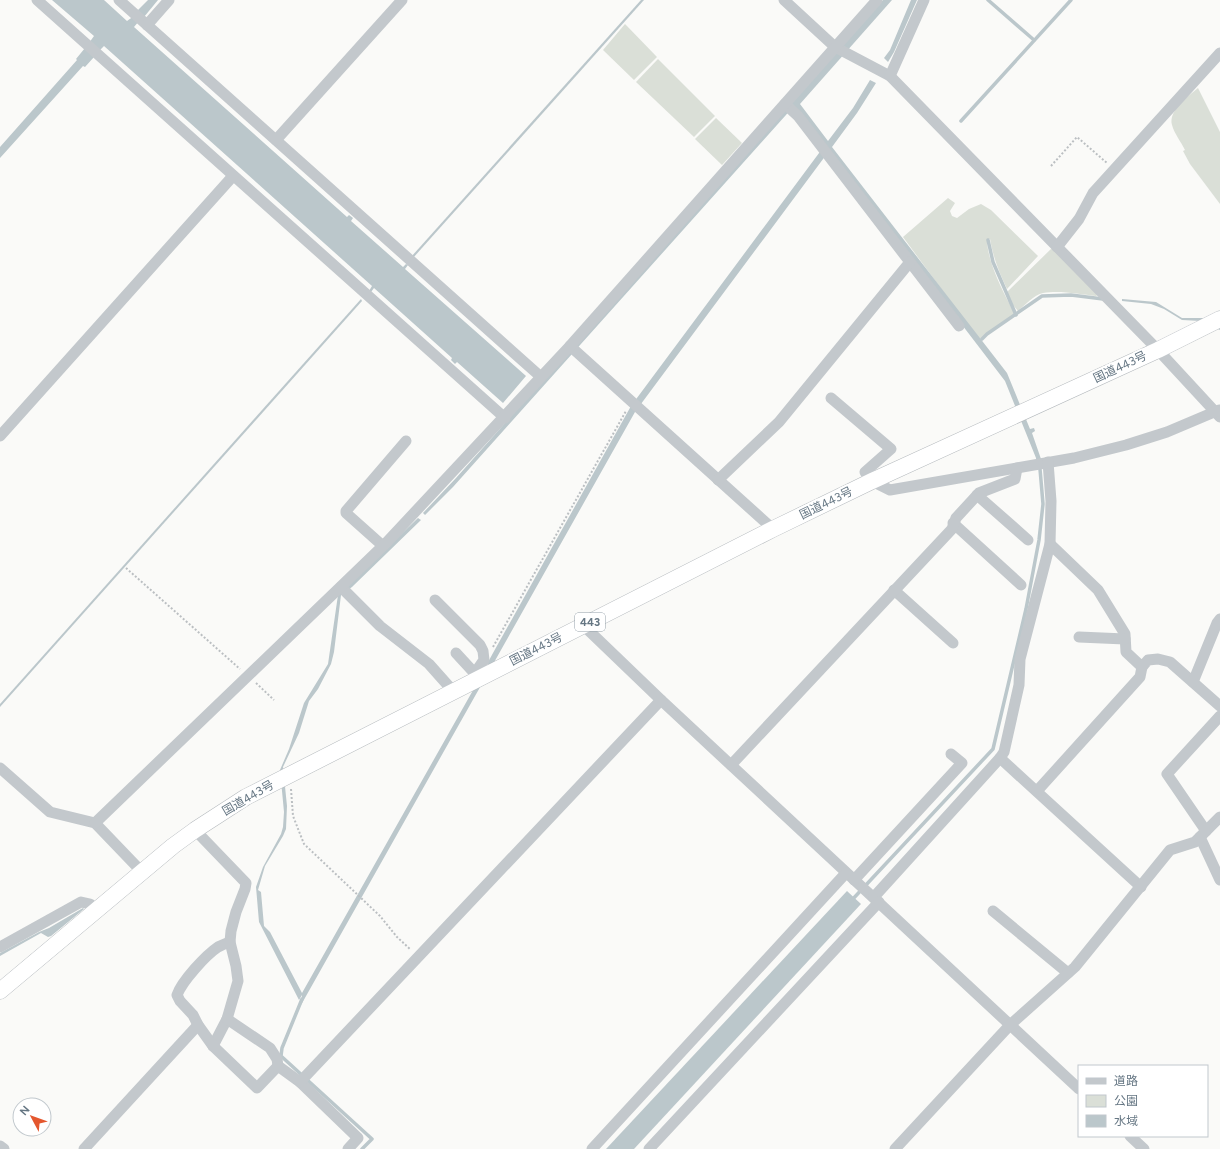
<svg xmlns="http://www.w3.org/2000/svg" width="1220" height="1149" font-family="Figtree,'Noto Sans JP',sans-serif">
	<style>
		.green { fill: #dadfd7 }
		.water { fill: #bbc7cb }
		.lines { fill: none; stroke-linecap: round; stroke-linejoin: round }
		.stream { stroke: #bbc7cb; stroke-width: 3.5 }
		.highway-casing { stroke: #b4b9bd; stroke-width: 17 }
		.path { stroke: #bbbfc2; stroke-width: 2; stroke-dasharray: 2 2; stroke-linecap: butt }
		.minor { stroke: #c3c8cc; stroke-width: 11 }
		.highway { stroke: #fff; stroke-width: 16 }
		.labels { text-anchor: middle; dominant-baseline: central; stroke-width: 4; stroke-linejoin: round; paint-order: stroke }
		.shield { fill: #fff; stroke: #939fa8; stroke-width: 1 }
		.shield-label { font-size: 11px; font-weight: bold; fill: #657683 }
		.street-label { font-size: 12px; fill: #657683; stroke: #fff }
	</style>
	<rect width="100%" height="100%" fill="#fafaf8"/>
	<g class="green">
		<polygon points="625,24 657,57 634,80 603,50"/>
		<polygon points="658,59 715,116 694,137 636,82"/>
		<path d="M1198,88L1220,132V204L1190,164L1183,151L1185,150C1181,142 1174,133 1172,125C1168,110 1189,96 1198,88Z"/>
		<polygon points="716,118 742,143 722,165 695,139"/>
		<path d="M948,198L955,203L950,211L952,216L957,218L969,209L981,204L991,210L1038,256L1007,289C999,272 993,257 990,239H987C987,262 1004,294 1015,314L986,334L979,340L903,237Z"/>
		<path d="M1053,247L1099,294L1096,296C1080,294 1059,290 1043,293C1034,295 1025,305 1018,311L1013,305L1007,292Z"/>
	</g>
	<g class="water">
		<polygon points="52,0 104,0 127,21 134,16 139,21 134,27 347,217 349,215 353,218 351,221 403,267 406,264 408,265 405,269 526,376 503,403 457,362 455,364 451,360 452,358 374,288 371,292 369,291 372,286 104,46 99,51 89,43 94,36"/>
		<polygon points="148,0 158,0 144,17 137,11"/>
		<polygon points="641,0 644,0 413,258 411,257"/>
		<polygon points="883,0 892,0 800,104 828,141 853,108 870,80 876,83 857,113 832,147 1007,373 1030,429 1034,428 1035,431 1032,433 1041,459 1037,469 1036,458 1005,381 829,151 635,412 301,1005 302,995 299,1000 259,922 256,887 263,867 281,834 283,827 284,812 280,770 289,749 304,703 328,664 338,595 418,518 421,520 352,587 341,595 334,652 331,664 318,689 309,701 299,733 283,767 287,806 286,829 283,836 265,866 258,890 261,892 264,926 270,932 302,993 485,669 489,665 487,664 493,653 631,406 825,145 794,106 453,487 425,515 423,513 456,478"/>
		<polygon points="911,0 917,0 894,52 888,62 884,58 890,50"/>
		<polygon points="85,48 94,57 85,67 83,66 0,158 0,147 77,60 76,59"/>
		<polygon points="361,299 362,301 0,707 0,704"/>
		<polygon points="1122,299 1156,302 1182,318 1202,318 1220,327 1220,330 1201,321 1182,320 1164,309 1151,304 1122,301"/>
		<polygon points="847,891 861,904 634,1149 606,1149"/>
		<polygon points="83,908 84,909 51,936 48,937 41,933 0,956 0,953 39,932 49,928"/>
	</g>
	<g class="lines">
		<g class="stream">
			<polyline points="988,0 1034,40"/>
			<polyline points="961,121 1071,0"/>
			<polyline points="988,240 993,262 1016,315"/>
			<polyline points="982,339 987,334 1042,296 1071,295 1103,299"/>
			<polyline points="851,901 993,749 1026,609 1039,540 1043,504 1040,469"/>
			<polyline points="302,999 282,1048 281,1056 372,1139 362,1149"/>
		</g>
		<defs>
			<polyline id="highway" points="0,991 173,846 195,830 246,797 773,529 872,481 1158,350 1220,319"/>
		</defs>
		<use href="#highway" class="highway-casing"/>
		<g class="path">
			<polyline points="1051,166 1077,137 1107,163"/>
			<polyline points="126,568 240,669"/>
			<polyline points="493,647 626,411"/>
			<polyline points="256,683 274,700"/>
			<polyline points="291,789 293,816 304,844 380,916 397,937 411,950"/>
		</g>
		<g class="minor">
			<polyline points="37,0 505,418"/>
			<polyline points="119,0 541,377"/>
			<polyline points="784,0 835,47 890,76 1158,350 1220,417"/>
			<polyline points="147,25 169,0"/>
			<polyline points="890,76 924,0"/>
			<polyline points="785,104 798,116 959,326"/>
			<polyline points="276,140 402,0"/>
			<polyline points="1057,247 1079,219 1093,193 1220,53"/>
			<polyline points="570,346 773,529"/>
			<polyline points="831,398 891,449 865,472 872,481 890,490 1074,458 1126,445 1167,432 1219,410"/>
			<polyline points="0,436 233,176"/>
			<polyline points="718,480 779,422 910,262"/>
			<polyline points="977,495 1028,540"/>
			<polyline points="953,523 1021,585"/>
			<polyline points="1050,544 1098,590 1125,634 1126,652 1142,667 1148,660 1158,659 1170,662 1220,706"/>
			<polyline points="383,546 346,513 346,511 406,441"/>
			<polyline points="341,587 380,626 429,664 453,691"/>
			<polyline points="894,590 953,643"/>
			<polyline points="435,600 480,645 483,651 484,660 475,673"/>
			<polyline points="584,626 661,700 1079,1089"/>
			<polyline points="1079,637 1125,639"/>
			<polyline points="456,653 479,678"/>
			<polyline points="1193,682 1217,623 1220,619"/>
			<polyline points="1000,758 1141,887"/>
			<polyline points="731,765 952,529 956,518 979,493 1015,479 1017,468"/>
			<polyline points="0,768 50,812 95,823 142,872"/>
			<polyline points="1037,791 1140,677 1142,667"/>
			<polyline points="95,823 386,543 570,346 877,0"/>
			<polyline points="195,830 246,883 245,889 236,912 231,931 230,942 236,966 238,981 227,1019 213,1046"/>
			<polyline points="1206,831 1167,774 1220,716"/>
			<polyline points="1200,837 1220,880"/>
			<polyline points="854,880 962,763 951,754"/>
			<polyline points="874,897 1000,758 1004,752 1019,685 1020,659 1050,544 1051,501 1048,462"/>
			<polyline points="993,911 1068,973"/>
			<path d="M230,942C226,943 222,945 218,947C206,955 182,981 177,995L180,1001L193,1015L198,1025L213,1046L257,1088L278,1066L300,1082L358,1138L348,1149"/>
			<polyline points="0,947 81,902 90,904 97,910"/>
			<polyline points="227,1019 270,1048 277,1059 278,1066"/>
			<polyline points="300,1082 661,700"/>
			<polyline points="1130,1136 1144,1149"/>
			<polyline points="0,1146 4,1149"/>
			<polyline points="84,1149 198,1025"/>
			<polyline points="592,1149 846,873"/>
			<polyline points="649,1149 879,902"/>
			<polyline points="895,1149 1010,1025 1075,967 1170,850 1195,842 1220,817"/>
		</g>
		<use href="#highway" class="highway"/>
	</g>
	<g class="labels">
		<rect class="shield" x="575" y="613" width="30" height="18" rx="3"/>
		<g class="shield-label">
			<text x="590" y="622">443</text>
		</g>
		<g class="street-label">
			<text transform="translate(1120 367) rotate(-25)">国道443号</text>
			<text transform="translate(826 503) rotate(-26)">国道443号</text>
			<text transform="translate(536 649) rotate(-27)">国道443号</text>
			<text transform="translate(248 798) rotate(-30)">国道443号</text>
		</g>
	</g>
	<rect x="1078" y="1065" width="130" height="72" fill="#ffffff" stroke="#c1c8cd"/>
	<rect x="1086" y="1078" width="20" height="6" fill="#c3c8cc" stroke="#c1c8cd"/>
	<text x="1114" y="1085" font-size="12" fill="#657683">道路</text>
	<rect x="1086" y="1095" width="20" height="12" fill="#dadfd7" stroke="#c1c8cd"/>
	<text x="1114" y="1105" font-size="12" fill="#657683">公園</text>
	<rect x="1086" y="1115" width="20" height="12" fill="#bbc7cb" stroke="#c1c8cd"/>
	<text x="1114" y="1125" font-size="12" fill="#657683">水域</text>
	<g transform="translate(32 1117) rotate(311)"><circle r="19" fill="#ffffff" stroke="#c1c8cd"/>
	<path d="M0-3L7 15L0 10L-7 15Z" fill="#e4572e"/>
	<text y="-6" font-size="11" font-weight="bold" text-anchor="middle" fill="#657683">N</text>
	</g>
</svg>
